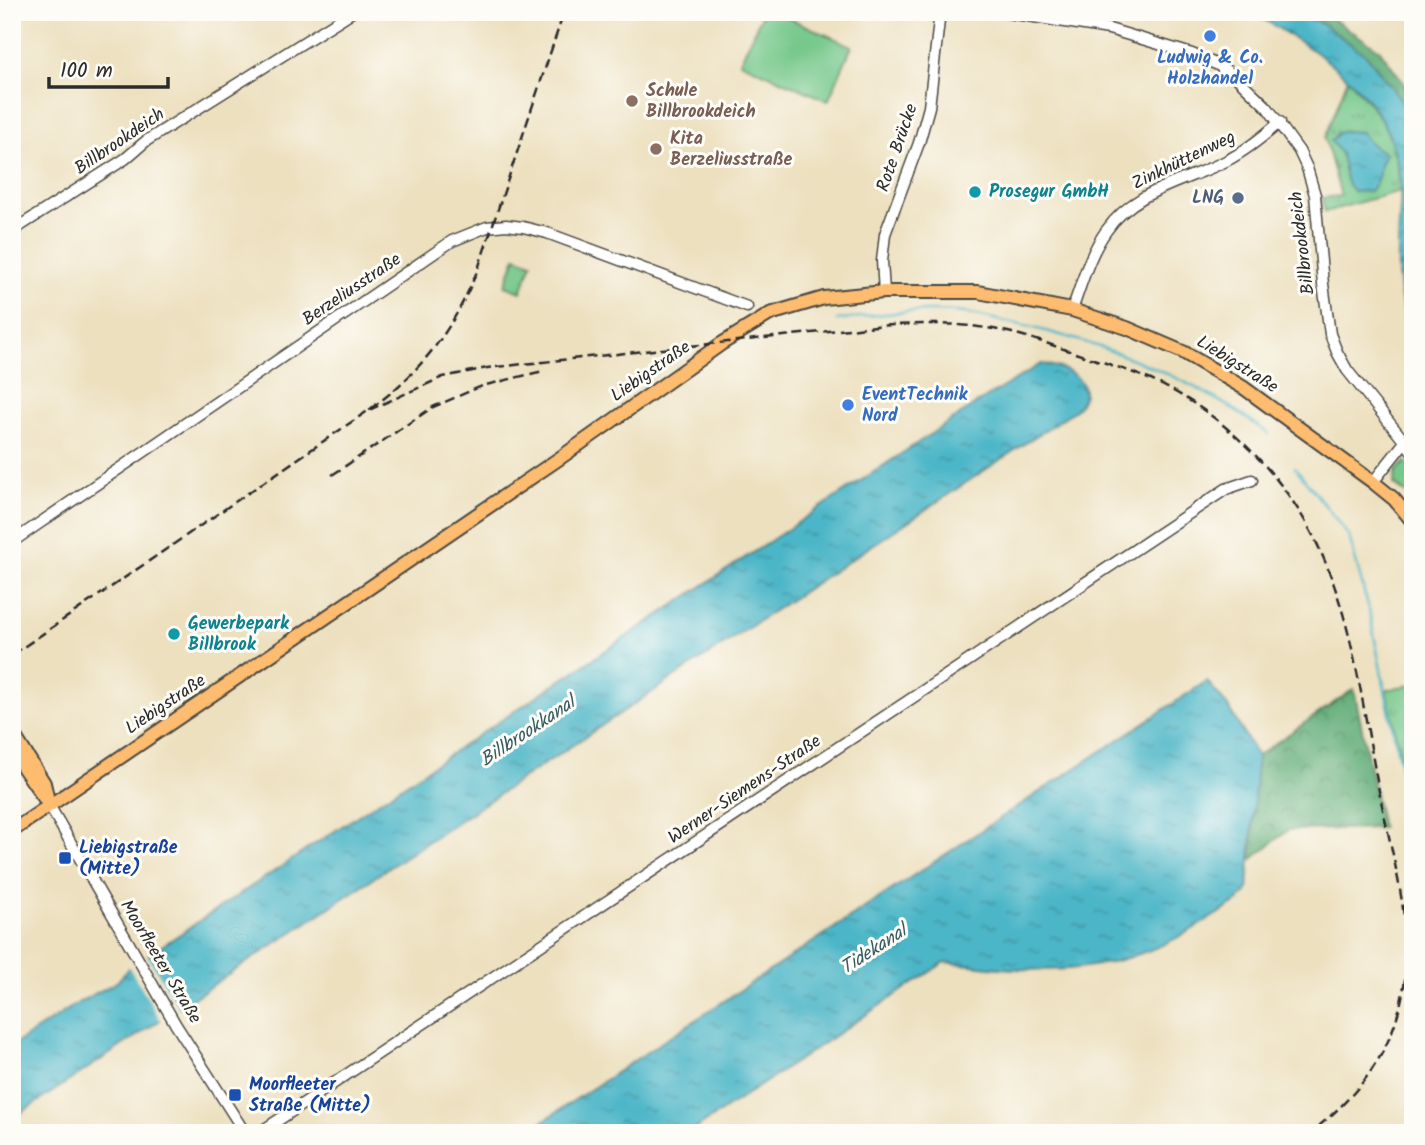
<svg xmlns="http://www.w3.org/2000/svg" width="1425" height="1145" font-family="Kalam,sans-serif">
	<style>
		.grass { fill: url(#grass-tufts); stroke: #50795a; stroke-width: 2 }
		.forest { fill: url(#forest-crowns); stroke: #456c50; stroke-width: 2 }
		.pitch { fill: #74c78a; stroke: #50795a; stroke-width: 2 }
		.water { fill: url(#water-ripples); stroke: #3b7079; stroke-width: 2 }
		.pier { fill: #ede0bf }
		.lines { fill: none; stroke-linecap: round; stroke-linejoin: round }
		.stream { stroke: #4bb6c7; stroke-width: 2.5 }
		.minor-casing { stroke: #484641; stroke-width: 13 }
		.major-casing { stroke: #484641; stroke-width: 16 }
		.minor { stroke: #fff; stroke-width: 10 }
		.major { stroke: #fdbc70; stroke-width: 12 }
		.rail { stroke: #2b2b2b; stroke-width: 2.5; stroke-dasharray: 10 5; stroke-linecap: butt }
		.shop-dot { fill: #3f7fe0; stroke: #fdfcf7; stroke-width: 2.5 }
		.education-dot { fill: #8d6e63; stroke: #fdfcf7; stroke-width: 2.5 }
		.culture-dot { fill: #0f9aa8; stroke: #fdfcf7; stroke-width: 2.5 }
		.service-dot { fill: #5c6f8a; stroke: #fdfcf7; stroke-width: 2.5 }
		.transit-dot { fill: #1a4fb4; stroke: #fdfcf7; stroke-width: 2.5 }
		.labels { text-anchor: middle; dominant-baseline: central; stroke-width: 6; stroke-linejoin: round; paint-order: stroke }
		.shop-label { font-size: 18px; font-weight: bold; fill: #366cbe; stroke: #fdfcf7 }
		.education-label { font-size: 18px; font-weight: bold; fill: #785e54; stroke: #fdfcf7; text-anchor: start }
		.street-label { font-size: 18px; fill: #2b2b2b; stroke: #fdfcf7 }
		.culture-label { font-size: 18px; font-weight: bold; fill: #0d838f; stroke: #fdfcf7; text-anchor: start }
		.service-label { font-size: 18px; font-weight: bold; fill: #4e5e75; stroke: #fdfcf7; text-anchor: end }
		.transit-label { font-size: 18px; font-weight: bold; fill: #164399; stroke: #fdfcf7; text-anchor: start }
		.water-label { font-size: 19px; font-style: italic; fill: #365c62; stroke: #fdfcf7 }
	</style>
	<defs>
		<pattern id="grass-tufts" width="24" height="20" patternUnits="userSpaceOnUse" patternTransform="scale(1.75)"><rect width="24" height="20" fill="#74c78a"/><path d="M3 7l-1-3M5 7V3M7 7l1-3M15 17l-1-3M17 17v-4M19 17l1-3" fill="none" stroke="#5fa271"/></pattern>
		<pattern id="forest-crowns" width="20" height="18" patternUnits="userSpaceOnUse" patternTransform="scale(1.75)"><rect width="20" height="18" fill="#5fac76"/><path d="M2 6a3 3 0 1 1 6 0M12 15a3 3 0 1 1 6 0" fill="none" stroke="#4f8c61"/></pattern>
		<pattern id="water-ripples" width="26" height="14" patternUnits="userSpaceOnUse" patternTransform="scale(1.75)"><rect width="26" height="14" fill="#4bb6c7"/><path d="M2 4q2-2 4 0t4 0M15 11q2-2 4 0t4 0" fill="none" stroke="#3f94a2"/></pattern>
	</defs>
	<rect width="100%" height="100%" fill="#fdfcf7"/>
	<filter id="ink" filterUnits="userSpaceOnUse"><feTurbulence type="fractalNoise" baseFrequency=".0143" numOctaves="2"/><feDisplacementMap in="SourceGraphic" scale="14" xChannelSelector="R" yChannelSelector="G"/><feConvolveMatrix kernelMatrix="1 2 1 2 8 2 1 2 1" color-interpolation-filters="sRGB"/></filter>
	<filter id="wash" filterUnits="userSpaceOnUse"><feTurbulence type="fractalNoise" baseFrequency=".00686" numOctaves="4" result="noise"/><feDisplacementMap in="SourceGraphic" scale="28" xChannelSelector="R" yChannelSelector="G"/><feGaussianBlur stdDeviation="1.57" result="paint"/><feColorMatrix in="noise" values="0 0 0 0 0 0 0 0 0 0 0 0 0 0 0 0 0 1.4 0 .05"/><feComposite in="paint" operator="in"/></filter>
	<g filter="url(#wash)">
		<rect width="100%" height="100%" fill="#ede0bf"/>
		<g class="grass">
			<path d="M1348,78C1384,120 1396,135 1400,191L1325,212L1322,198L1341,196L1325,138Z"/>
			<polygon points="1405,462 1413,467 1413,499 1394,484 1396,471"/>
			<polygon points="1413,684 1413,757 1401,759 1386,690"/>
		</g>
		<g class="forest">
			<polygon points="1300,12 1325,14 1380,50 1412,94 1401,100 1367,56 1330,29"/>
			<polygon points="1354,689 1382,828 1288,830 1251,860 1257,756"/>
		</g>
		<g class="pitch">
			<polygon points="763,12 775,12 852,46 828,101 740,62"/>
			<polygon points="516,257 532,263 521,292 505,286"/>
		</g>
		<g class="water">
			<path d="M1251,12H1300L1330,29L1367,56L1401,100L1413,126V338C1394,296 1397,252 1400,207C1408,104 1328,57 1251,12Z"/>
			<path d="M1346,131L1362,132C1365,141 1377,149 1386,154C1374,168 1385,174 1370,191L1354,192L1347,183L1341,154L1331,141L1338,133Z"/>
			<path d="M1041,364C1067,367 1100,382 1075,410L12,1119V1046L81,1001L117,982L129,968L982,400Z"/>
			<path d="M1207,681L1227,705L1257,756L1248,890C1240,903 1222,911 1209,919C1120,978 1047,975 945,962L689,1133H525Z"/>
		</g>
		<polygon class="pier" points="146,953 180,1010 162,1022 128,965"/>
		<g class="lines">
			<g class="stream">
				<path d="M837,320C879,315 922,307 965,313C980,315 996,320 1012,323C1104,343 1193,377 1269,434"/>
				<polyline points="1295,467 1349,536 1369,610 1413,830"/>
			</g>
		</g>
	</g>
	<g filter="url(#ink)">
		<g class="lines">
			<defs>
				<g id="minor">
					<polyline points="1002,12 1109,29 1192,54 1218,65 1235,76 1267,107 1299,151 1307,168 1315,195 1323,284 1330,334 1337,352 1347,370 1413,452"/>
					<polyline points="12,231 125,159 146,141 352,12"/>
					<polyline points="884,292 882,261 885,234 919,143 929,107 940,12"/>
					<path d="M1072,310C1082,283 1089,255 1106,231C1135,189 1185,182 1228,160C1247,150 1264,136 1280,122"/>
					<polyline points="1373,482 1404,443"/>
					<polyline points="12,542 452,241 487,227 506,225 523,227 547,233 747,307"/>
					<polyline points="49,805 176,1025 245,1133"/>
					<polyline points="259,1133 1226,489 1252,480"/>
				</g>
				<g id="major">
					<polyline points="12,732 44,783 49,805"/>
					<polyline points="12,751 47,802"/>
					<polyline points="12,831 560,458 721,344 770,314 824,298 884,292 978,292 1072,310 1127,328 1183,352 1244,388 1373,482 1394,499 1413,522"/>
				</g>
			</defs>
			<use href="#minor" class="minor-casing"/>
			<use href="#major" class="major-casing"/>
			<use href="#minor" class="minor"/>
			<use href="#major" class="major"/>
			<g class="rail">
				<path d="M369,410L443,377L487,368L876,326C912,324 949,322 986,328C1016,332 1046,343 1075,353C1099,361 1123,368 1146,378C1181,392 1215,416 1242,442C1274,472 1302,510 1320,550C1354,624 1363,711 1379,791C1391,851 1414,926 1404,986C1394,1051 1361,1093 1310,1133"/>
				<polyline points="332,475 433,407 482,386 543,371"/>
				<path d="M12,655L369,410C423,370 453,330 478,269L564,12"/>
			</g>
		</g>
	</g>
	<g class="shop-dot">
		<circle cx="1210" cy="36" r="7"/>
		<circle cx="848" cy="405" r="7"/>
	</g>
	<g class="education-dot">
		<circle cx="632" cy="101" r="7"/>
		<circle cx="656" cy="149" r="7"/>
	</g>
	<g class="culture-dot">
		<circle cx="975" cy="192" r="7"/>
		<circle cx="174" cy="634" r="7"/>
	</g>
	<circle class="service-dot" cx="1238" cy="198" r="7"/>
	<g class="transit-dot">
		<rect x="58" y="851" width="14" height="14" rx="3.5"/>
		<rect x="228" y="1088" width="14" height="14" rx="3.5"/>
	</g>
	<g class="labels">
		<g class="shop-label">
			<text x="1210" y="58">Ludwig &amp; Co.<tspan x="1210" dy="21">Holzhandel</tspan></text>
			<text x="862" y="395" text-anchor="start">EventTechnik<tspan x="862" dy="21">Nord</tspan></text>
		</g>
		<g class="education-label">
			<text x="646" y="91">Schule<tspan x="646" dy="21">Billbrookdeich</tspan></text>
			<text x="670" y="139">Kita<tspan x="670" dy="21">Berzeliusstraße</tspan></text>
		</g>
		<g class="street-label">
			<text transform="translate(120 142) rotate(-34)">Billbrookdeich</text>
			<text transform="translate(898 148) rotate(-71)">Rote Brücke</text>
			<text transform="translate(1184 161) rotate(-26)">Zinkhüttenweg</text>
			<text transform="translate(1303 243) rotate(-97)">Billbrookdeich</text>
			<text transform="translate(352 290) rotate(-34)">Berzeliusstraße</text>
			<text transform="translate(1237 365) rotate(32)">Liebigstraße</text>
			<text transform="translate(651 372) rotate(-35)">Liebigstraße</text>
			<text transform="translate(166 705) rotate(-34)">Liebigstraße</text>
			<text transform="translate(745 790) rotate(-34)">Werner-Siemens-Straße</text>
			<text transform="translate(160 962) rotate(59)">Moorfleeter Straße</text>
		</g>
		<g class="culture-label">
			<text x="989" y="192">Prosegur GmbH</text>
			<text x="188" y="624">Gewerbepark<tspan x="188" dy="21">Billbrook</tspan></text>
		</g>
		<g class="service-label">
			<text x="1224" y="198">LNG</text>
		</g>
		<g class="transit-label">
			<text x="79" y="848">Liebigstraße<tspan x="79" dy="21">(Mitte)</tspan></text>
			<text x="249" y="1085">Moorfleeter<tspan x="249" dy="21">Straße (Mitte)</tspan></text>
		</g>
		<g class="water-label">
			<text transform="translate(528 732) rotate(-34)">Billbrookkanal</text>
			<text transform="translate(874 950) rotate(-33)">Tidekanal</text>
		</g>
	</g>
	<rect width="1425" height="1145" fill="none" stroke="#fdfcf7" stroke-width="42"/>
	<path d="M49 77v10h119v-10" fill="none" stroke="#2b2b2b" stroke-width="3.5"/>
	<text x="60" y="77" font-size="21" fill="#2b2b2b" stroke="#fdfcf7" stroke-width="5" paint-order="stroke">100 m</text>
</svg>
